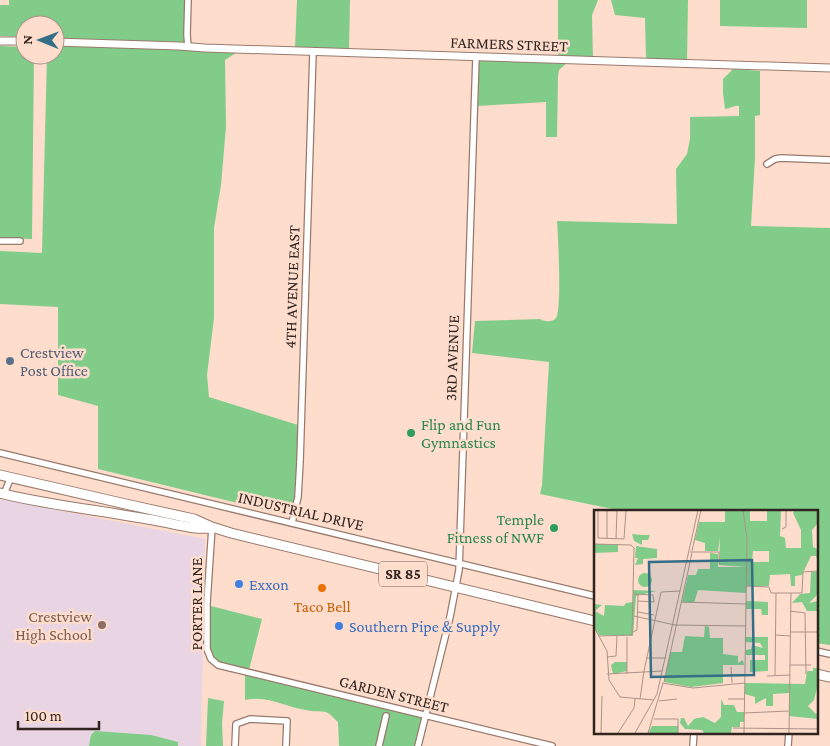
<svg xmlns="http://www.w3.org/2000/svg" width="830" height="746" font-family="'Crimson Pro',serif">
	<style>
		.education { fill: #e9d4e3 }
		.green { fill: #81cc89 }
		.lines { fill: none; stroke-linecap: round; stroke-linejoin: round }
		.minor-casing { stroke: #987a6c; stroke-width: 8 }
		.tertiary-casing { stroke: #987a6c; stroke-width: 9 }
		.primary-casing { stroke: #987a6c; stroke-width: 11 }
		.minor { stroke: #fff; stroke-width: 5.5 }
		.tertiary { stroke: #fff; stroke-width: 7 }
		.primary { stroke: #fff; stroke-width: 9 }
		.service-dot { fill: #5c6f8a; stroke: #feddcd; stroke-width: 2 }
		.leisure-dot { fill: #2e9e5b; stroke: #feddcd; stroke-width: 2 }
		.shop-dot { fill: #3f7fe0; stroke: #feddcd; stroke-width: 2 }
		.food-dot { fill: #e8710a; stroke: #feddcd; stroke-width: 2 }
		.education-dot { fill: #8d6e63; stroke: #feddcd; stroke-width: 2 }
		.labels { text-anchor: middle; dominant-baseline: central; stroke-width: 5; stroke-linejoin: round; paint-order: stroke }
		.shield { fill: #feddcd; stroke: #6e5c53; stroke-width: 1 }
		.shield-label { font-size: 15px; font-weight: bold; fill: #30241f }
		.street-label { font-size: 16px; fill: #30241f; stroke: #feddcd }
		.service-label { font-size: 16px; fill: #4e5e75; stroke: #feddcd; text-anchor: start }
		.leisure-label { font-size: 16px; fill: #27864d; stroke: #feddcd; text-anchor: start }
		.shop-label { font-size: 16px; fill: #366cbe; stroke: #feddcd; text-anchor: start }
		.food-label { font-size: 16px; fill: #c56008; stroke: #feddcd }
		.education-label { font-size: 16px; fill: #785e54; stroke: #feddcd; text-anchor: end }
		.inset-road { fill: none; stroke: #ac9387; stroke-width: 1 }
		.view { fill: #356e87; fill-opacity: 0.15; stroke: #356e87; stroke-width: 2.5 }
		.inset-edge { fill: none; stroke: #30241f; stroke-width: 2.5 }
	</style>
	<rect width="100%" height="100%" fill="#feddcd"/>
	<polygon class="education" points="0,499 205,539 201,746 0,746"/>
	<g class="green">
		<polygon points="9,0 185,0 185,44 55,40 55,25 25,25 25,37 0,36 0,5 9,5"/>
		<polygon points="297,0 350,0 349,50 295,48"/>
		<polygon points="558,0 598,0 592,15 593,58 558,57"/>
		<polygon points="611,0 688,0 687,60 646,59 645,18 615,15"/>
		<polygon points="720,0 807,0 807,28 720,26"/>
		<path d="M55,45L236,52V53L225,60L226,127L221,185L214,228V318L207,375L209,397L298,425C297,456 297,486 291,516L98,469V406L58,395V307L0,304V251L42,253L47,55H55Z"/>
		<polygon points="0,46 25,47 25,55 34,55 32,239 0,238"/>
		<polygon points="479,60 568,62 559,70 558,76 557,137 546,137 546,102 478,106"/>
		<path d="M733,69L760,71V115L755,116V158L751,226L830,228V645L816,643V511H622L540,494L542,485L549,362L472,353L475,321L541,319V320C546,321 552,323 556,318C562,309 558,236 557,221L677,224L676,169L687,154L690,139V117L739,116V106C734,105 730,109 725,109L723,93V79Z"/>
		<path d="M211,606L262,619L249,670C241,668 226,666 219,662C205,655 210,620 211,606Z"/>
		<path d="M245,675L422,717L415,746H339L338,722C334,719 331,714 326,712C320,711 313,712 306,710C284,707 269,695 245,700Z"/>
		<polygon points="208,698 224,701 222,723 223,746 206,746"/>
		<polygon points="95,731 151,735 178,742 178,746 89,746 91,735"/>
	</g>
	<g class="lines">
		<defs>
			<g id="minor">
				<polyline points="188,47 187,34 188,0"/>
				<polyline points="767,164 775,159 781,158 830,160"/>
				<polyline points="0,241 20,241"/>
				<polyline points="0,453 595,596"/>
				<polyline points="4,494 11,477"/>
				<polyline points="292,523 298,497 300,462 313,52"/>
				<polyline points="212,527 207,603 207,649 211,659 218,665 552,746"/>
				<polyline points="816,651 830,654"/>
				<polyline points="235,746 236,724 250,719 287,721 286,746"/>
				<polyline points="379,746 386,716"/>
				<polyline points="418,746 450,617 459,570 476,57"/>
				<polyline points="693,746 694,732"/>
				<polyline points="788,746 789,732"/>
			</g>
			<g id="tertiary">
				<polyline points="0,41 25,41"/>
				<polyline points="55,42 179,46 205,48 830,68"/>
			</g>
			<g id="primary">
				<polyline points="0,475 130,505 194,519 212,527 231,533 595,621"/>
				<path d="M0,493C48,505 98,510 147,519C168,522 190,530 212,528"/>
				<polyline points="816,674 830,677"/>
			</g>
		</defs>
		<use href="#minor" class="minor-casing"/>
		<use href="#tertiary" class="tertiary-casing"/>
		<use href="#primary" class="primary-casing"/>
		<use href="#minor" class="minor"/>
		<use href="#tertiary" class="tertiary"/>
		<use href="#primary" class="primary"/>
	</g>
	<circle class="service-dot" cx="10" cy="361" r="5"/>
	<g class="leisure-dot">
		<circle cx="411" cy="433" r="5"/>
		<circle cx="554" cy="528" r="5"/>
	</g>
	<g class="shop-dot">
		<circle cx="239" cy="584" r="5"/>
		<circle cx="339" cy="626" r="5"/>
	</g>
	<circle class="food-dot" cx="322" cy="588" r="5"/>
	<circle class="education-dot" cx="102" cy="625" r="5"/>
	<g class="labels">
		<rect class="shield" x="379" y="561.5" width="48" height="25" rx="4"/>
		<g class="shield-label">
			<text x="403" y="574">SR 85</text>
		</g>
		<g class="street-label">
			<text transform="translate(509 44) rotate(2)">FARMERS STREET</text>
			<text transform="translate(292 287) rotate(-88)">4TH AVENUE EAST</text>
			<text transform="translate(452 358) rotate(-88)">3RD AVENUE</text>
			<text transform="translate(301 511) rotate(13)">INDUSTRIAL DRIVE</text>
			<text transform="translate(196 604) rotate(-90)">PORTER LANE</text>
			<text transform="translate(394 694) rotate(14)">GARDEN STREET</text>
		</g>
		<g class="service-label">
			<text x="20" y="352">Crestview<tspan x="20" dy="18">Post Office</tspan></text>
		</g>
		<g class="leisure-label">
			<text x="421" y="424">Flip and Fun<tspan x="421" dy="18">Gymnastics</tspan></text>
			<text x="544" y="519" text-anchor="end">Temple<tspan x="544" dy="18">Fitness of NWF</tspan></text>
		</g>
		<g class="shop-label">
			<text x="249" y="584">Exxon</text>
			<text x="349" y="626">Southern Pipe &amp; Supply</text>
		</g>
		<g class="food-label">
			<text x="322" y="606">Taco Bell</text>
		</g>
		<g class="education-label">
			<text x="92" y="616">Crestview<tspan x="92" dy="18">High School</tspan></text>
		</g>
	</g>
	<g transform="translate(594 510)">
		<rect width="224" height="224" fill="#feddcd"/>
		<path d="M131,0H156V11H173V1L187,0L186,26L191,28L192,38H207V20L199,3L201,0H224V13L218,20L219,37L224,39V52L222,46H217L208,65L201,66V76H197L196,64L176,65L175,76H153L152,83L104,80L100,93L88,92L94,65H102L104,59H116V43L124,44V57H152L125,55L126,28L124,41H111V33L101,30L105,12H131ZM159,41H175V52H158ZM38,24L48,25H56L54,30H48V35L40,31ZM0,34H24V42L0,43ZM42,36L63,39V48L49,49V54L41,55L44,48H41ZM217,62H224V84L215,93L224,91V101H213L208,92L198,93L206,84L216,83ZM44 70a7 7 0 1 1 14 0a7 7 0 1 1-14 0ZM39,80L62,81L42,86L39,126L5,125L0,116V94L8,95L1,101L10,106L11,95L30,96L32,93L39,92ZM152,91L174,92V105H168L167,99H152ZM111,116L115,117L116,128H129V144L144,146V153L149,150L150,155H129V173L97,177L70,172L76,142H88L91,126L110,127ZM152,127H174V161L156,162V150H171V145H152V140L157,139L158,135L169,138L166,133L152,132ZM21,152H33V161L19,164L17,155ZM219,158H224V174L220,190L214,196L222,204L224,202V209L195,206V183L179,184V196H172V188L161,194V187L151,184V173L211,174L213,161H219ZM127,189L130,195H140L143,202H150V212H146V217H138L137,223H110L108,220L91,219L86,213L87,208H90L94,216L100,209L109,207L121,213L127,207ZM58,216H84V223H54Z" fill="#81cc89" fill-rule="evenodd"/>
		<path class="inset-road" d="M4,0V28L30,29L32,0M149,0L153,29L150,223M188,19L192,17V0M13,29V0M22,29L23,0M0,34L37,35L40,38L38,125L5,126M98,41L107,0M96,42H125V54M152,76L175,77M175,77L177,83H208L209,62L224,61M40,84L59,85L60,92L44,91M87,92L152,94M196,101L211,103L212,164M44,102L60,105M40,106L81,115L152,116M0,117L13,141L15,170L26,187L60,190M39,122L43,120L44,84M196,122H224M181,125L196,126M13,147L22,146L23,126M52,148H72M196,155H217M137,157L138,173M50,161L67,82L86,81M13,164L68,161M33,164V127M181,165L182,83M173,166L196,165M70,172L98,43M68,173L99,178L151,173M46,189L50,161M134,189H150M65,191L83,189M150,203L195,201M60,209H84V223M139,218L224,219M7,223L8,186M24,223L40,198L41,189M41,223L63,184L104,0M54,223L69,173M195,223L197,83"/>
		<path class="view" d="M158,50L160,165L57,167L55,52Z"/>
		<rect width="224" height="224" class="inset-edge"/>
	</g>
	<g transform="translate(40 40) rotate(271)"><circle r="24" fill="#feddcd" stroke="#ac9387"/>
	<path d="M0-4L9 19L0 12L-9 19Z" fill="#356e87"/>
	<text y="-8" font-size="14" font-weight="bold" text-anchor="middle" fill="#30241f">N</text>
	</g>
	<path d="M18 721v8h81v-8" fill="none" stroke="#30241f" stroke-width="2.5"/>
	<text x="25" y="721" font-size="15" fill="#30241f" stroke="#feddcd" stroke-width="4" paint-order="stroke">100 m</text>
</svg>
